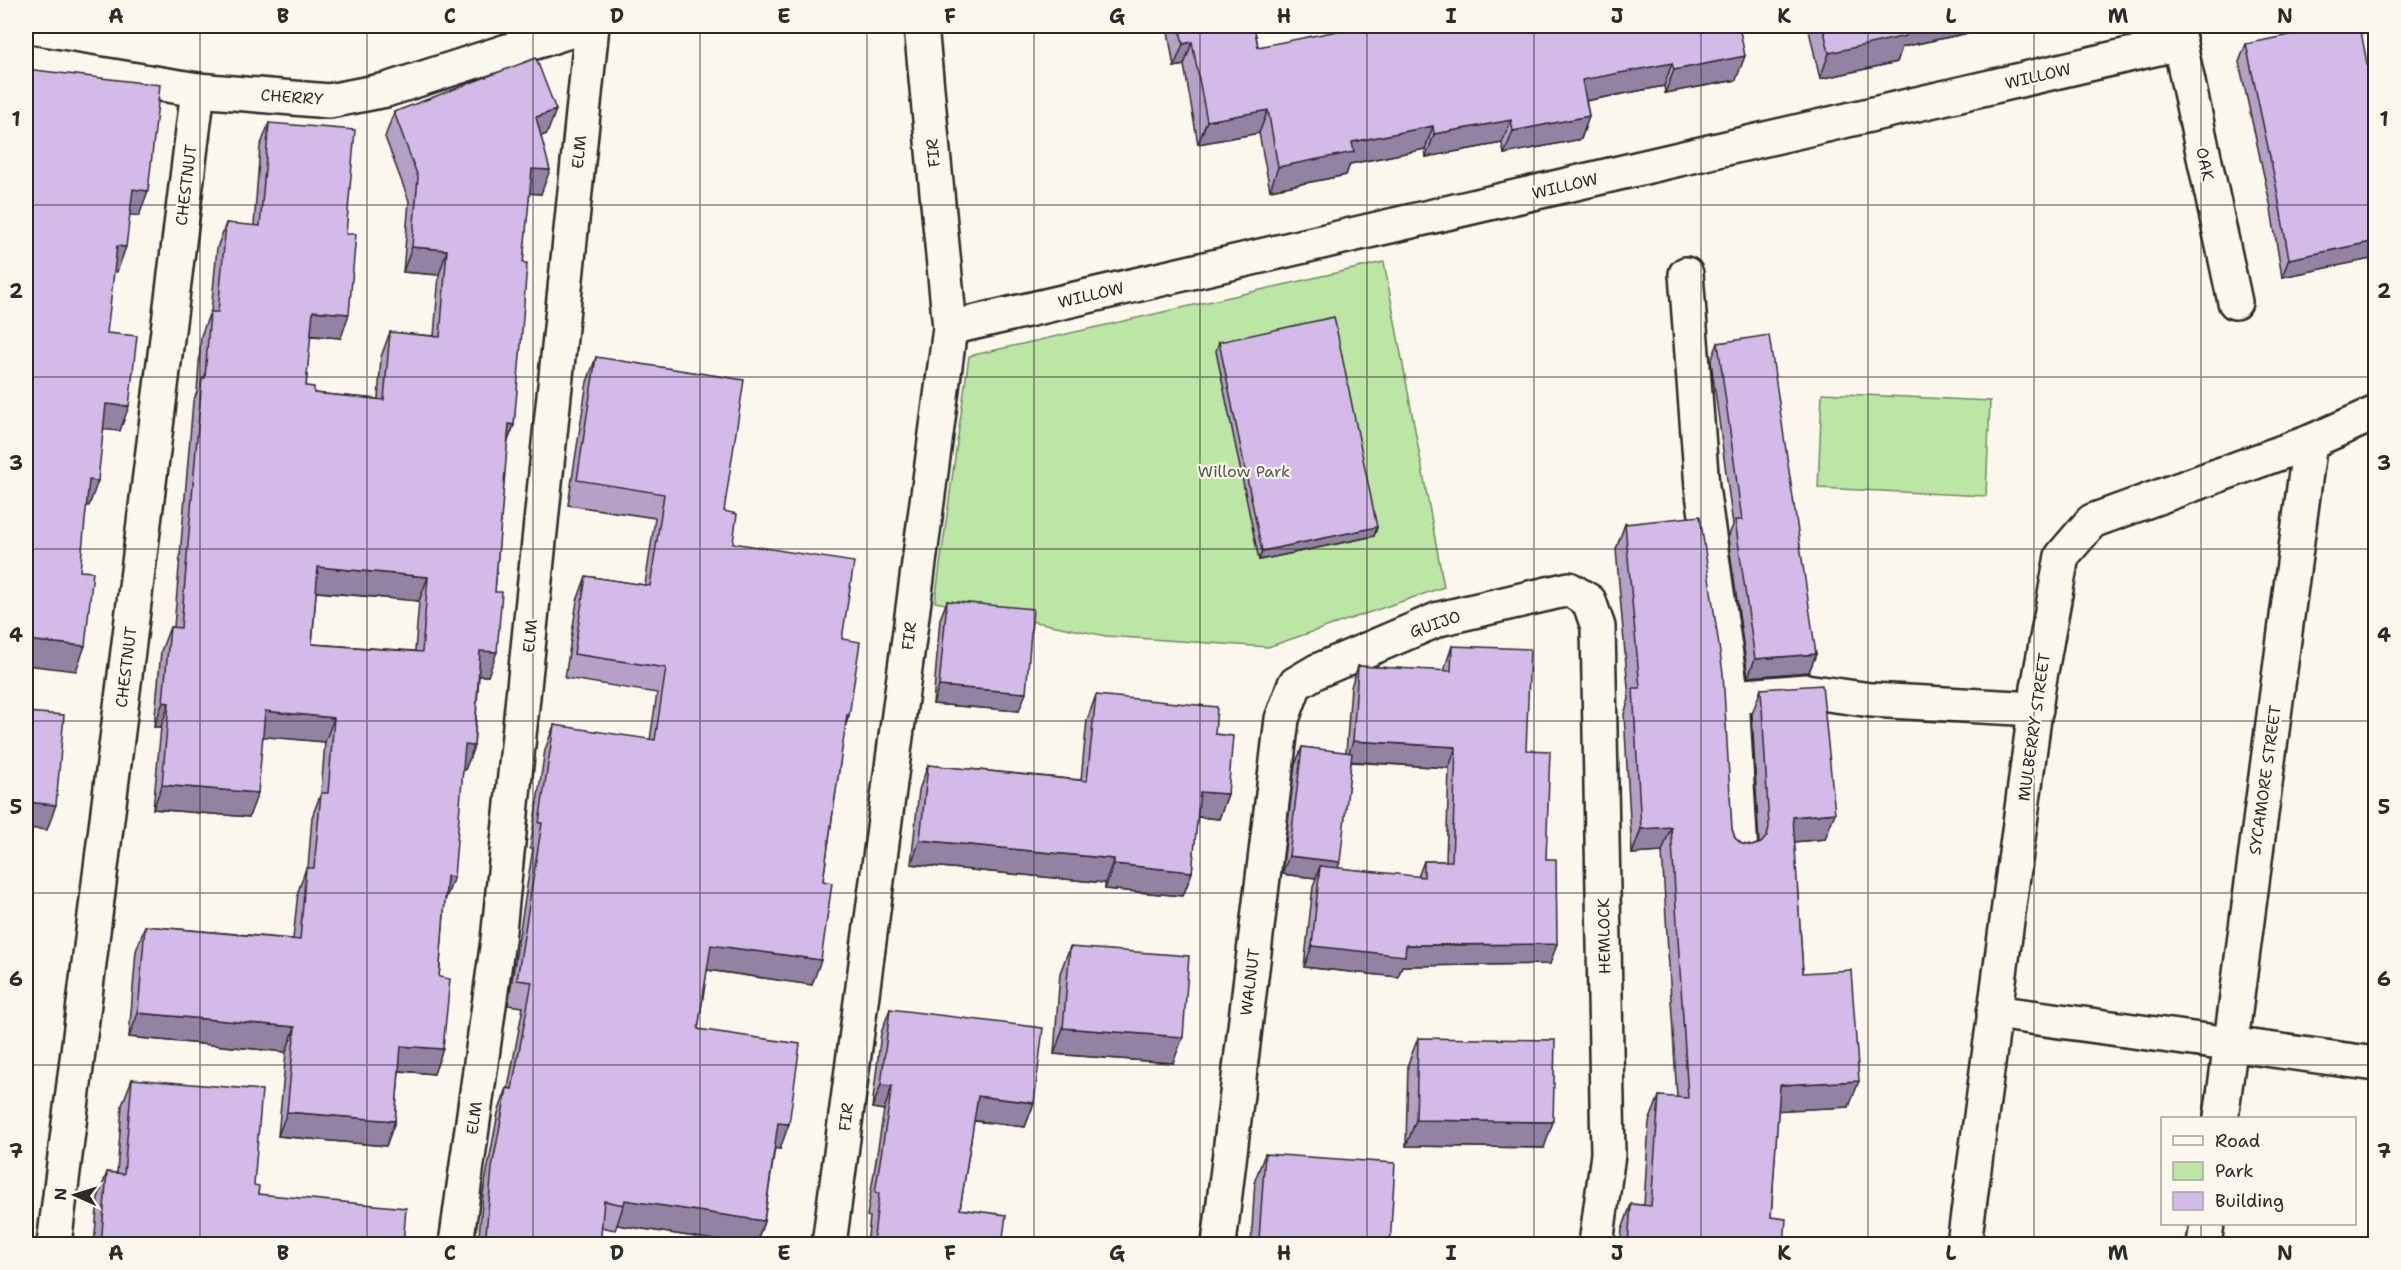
<svg xmlns="http://www.w3.org/2000/svg" width="2401" height="1270" font-family="'Shantell Sans',sans-serif">
	<style>
		.green { fill: #bbe6a3; stroke: #738867; stroke-width: 1.5 }
		.lines { fill: none; stroke-linecap: round; stroke-linejoin: round }
		.street-casing { stroke: #2b2b2b; stroke-width: 38 }
		.street { stroke: #fbf7ec; stroke-width: 33 }
		.wall { fill: #b5a0c8; stroke: #2b2b2b; stroke-width: 1.5; fill-rule: evenodd }
		.shaded-wall { fill: #9482a3; stroke: #2b2b2b; stroke-width: 1.5 }
		.building { fill: #d3bae9; stroke: #2b2b2b; stroke-width: 1.5; fill-rule: evenodd }
		.grid { fill: none; stroke: #2b2b2b; stroke-width: 1.5; stroke-opacity: 0.55 }
		.labels { text-anchor: middle; dominant-baseline: central; stroke-width: 4.5; stroke-linejoin: round; paint-order: stroke }
		.street-label { font-size: 16px; fill: #2b2b2b; stroke: #fbf7ec }
		.park-label { font-size: 16px; fill: #4f5a49; stroke: #fbf7ec }
		.neatline { fill: none; stroke: #2b2b2b; stroke-width: 2 }
		.grid-label { font-size: 20px; text-anchor: middle; font-weight: bold; fill: #2b2b2b }
	</style>
	<rect width="100%" height="100%" fill="#fbf7ec"/>
	<filter id="ink" filterUnits="userSpaceOnUse"><feTurbulence type="fractalNoise" baseFrequency=".0167" numOctaves="2"/><feDisplacementMap in="SourceGraphic" scale="12" xChannelSelector="R" yChannelSelector="G"/><feConvolveMatrix kernelMatrix="1 2 1 2 8 2 1 2 1" color-interpolation-filters="sRGB"/></filter>
	<g filter="url(#ink)">
		<g class="green">
			<polygon points="1384,262 1444,587 1268,647 1106,636 935,602 969,356"/>
			<polygon points="1822,393 1990,401 1986,496 1818,488"/>
		</g>
		<g class="lines">
			<defs>
				<g id="street">
					<polyline points="2176,26 2235,302"/>
					<polyline points="26,62 198,90 329,101 386,90 585,26"/>
					<polyline points="1686,274 1702,487 1732,697 1741,853"/>
					<polyline points="950,328 2180,43"/>
					<polyline points="1732,697 1806,691 1871,700 2036,709"/>
					<polyline points="1994,1012 2376,1064"/>
					<polyline points="2221,1118 2310,442"/>
					<polyline points="54,1244 198,90"/>
					<polyline points="456,1244 498,940 592,26"/>
					<polyline points="829,1244 950,328 921,26"/>
					<polyline points="1219,1244 1282,719 1295,684 1317,671 1439,619 1569,589 1589,601 1598,627 1608,1154 1596,1244"/>
					<polyline points="1964,1244 2038,688 2062,556 2092,521 2310,442 2376,413"/>
					<polyline points="2204,1244 2207,1224"/>
				</g>
			</defs>
			<use href="#street" class="street-casing"/>
			<use href="#street" class="street"/>
		</g>
		<g class="wall">
			<polygon points="1167,26 1254,26 1258,47 1739,26 1736,80 1665,93 1664,86 1586,101 1589,116 1581,139 1504,154 1502,143 1426,157 1425,149 1350,164 1346,175 1270,190 1259,133 1198,144 1184,65 1174,67"/>
			<polygon points="1808,26 1970,26 1968,33 1902,47 1897,62 1820,79"/>
			<polygon points="2246,44 2372,90 2376,90 2376,258 2282,277 2270,203 2239,62"/>
			<path d="M394,112L547,134L541,136V194L529,193L523,263L514,425L507,442L488,676H479L474,746L465,770H463L445,900L439,977L434,1074L399,1071L395,1121L386,1146L278,1136L286,1052L129,1037L136,951L145,926L293,939L298,892L306,868H308L312,817L321,793L325,742L263,736L249,817L153,809L161,727H154L161,651L170,627H174L193,402L197,392L201,336L210,312H211L217,248L226,223L254,226L260,147L269,123L346,234L341,338L310,336L306,386L314,393L378,399L381,357L390,332L434,336L439,275L403,272L409,201L385,137ZM316,592L419,601L415,651L312,644Z"/>
			<polygon points="1219,342 1377,527 1374,536 1259,560 1216,351"/>
			<polygon points="1718,343 1816,654 1809,672 1748,677 1728,538 1733,525 1711,361"/>
			<polygon points="596,357 724,511 733,543 842,639 849,716 845,727 823,881 812,985 707,970 698,1029 780,1149 775,1148 764,1221 756,1245 748,1245 617,1225 615,1230 601,1227 600,1245 478,1245 483,1193 498,1113 507,1088 508,1088 523,1007 508,1005 533,848 530,848 545,750 554,725 650,740 657,693 565,678 577,601 586,576 645,585 655,518 568,505 587,382"/>
			<polygon points="1625,524 1735,838 1742,844 1752,846 1759,843 1752,714 1761,689 1825,839 1794,842 1803,973 1849,1107 1778,1110 1771,1217 1784,1245 1620,1245 1622,1230 1631,1204 1644,1205 1649,1122 1659,1096 1677,1098 1662,852 1632,854 1624,714 1629,699 1616,549"/>
			<polygon points="947,601 1019,711 933,704 940,619"/>
			<path d="M1452,646L1526,750L1546,859L1550,964L1402,966L1398,977L1304,967L1313,887L1316,878L1282,874L1295,765L1302,747L1346,753L1351,687L1358,666L1444,671L1445,667ZM1351,762L1449,768L1446,861H1424L1418,877L1338,868Z"/>
			<polygon points="1096,695 1215,734 1228,794 1219,819 1197,817 1192,872 1183,896 1105,889 1105,883 911,864 919,790 928,765 1081,780 1087,720"/>
			<polygon points="1070,947 1173,1063 1054,1054 1060,973"/>
			<polygon points="890,1009 1034,1103 1025,1127 974,1121 960,1209 1002,1245 867,1245 870,1217 867,1216 884,1110 872,1108 881,1033"/>
			<polygon points="1418,1038 1544,1148 1406,1146 1408,1064"/>
			<polygon points="132,1079 254,1185 258,1194 403,1245 94,1245 98,1198 107,1172 117,1173 122,1105"/>
			<polygon points="1265,1154 1390,1245 1251,1245 1255,1180"/>
		</g>
		<g class="shaded-wall">
			<polygon points="1902,26 1970,26 1968,33 1902,47 1897,62 1820,79 1829,53"/>
			<polygon points="1192,42 1184,65 1174,67 1183,44"/>
			<polygon points="1745,56 1736,80 1665,93 1674,70"/>
			<polygon points="1672,63 1664,86 1574,103 1582,80"/>
			<polygon points="556,110 547,134 527,141 536,117"/>
			<polygon points="1268,110 1259,133 1198,144 1207,121"/>
			<polygon points="1589,116 1581,139 1504,154 1513,131"/>
			<polygon points="1511,120 1502,143 1426,157 1434,134"/>
			<polygon points="1433,126 1425,149 1350,164 1346,175 1270,190 1278,167 1352,142"/>
			<polygon points="532,169 550,170 541,194 523,193"/>
			<polygon points="133,189 148,191 139,216 124,214"/>
			<polygon points="2376,241 2376,258 2282,277 2289,259"/>
			<polygon points="117,246 126,247 117,272 109,271"/>
			<polygon points="412,247 447,250 439,275 403,272"/>
			<polygon points="313,311 349,314 341,338 304,335"/>
			<polygon points="106,404 129,406 120,431 97,429"/>
			<polygon points="509,424 514,425 505,449"/>
			<polygon points="89,480 98,481 89,506 80,505"/>
			<polygon points="1377,527 1374,536 1259,560 1262,551"/>
			<polygon points="318,567 428,577 419,601 309,591"/>
			<polygon points="26,640 85,646 76,671 26,665"/>
			<polygon points="480,651 497,652 488,676 472,675"/>
			<polygon points="1816,654 1809,672 1748,677 1755,659"/>
			<polygon points="939,686 1026,693 1019,711 933,704"/>
			<polygon points="163,702 169,703 161,727 154,727"/>
			<polygon points="265,711 334,718 325,742 256,736"/>
			<polygon points="1353,741 1456,747 1449,768 1346,761"/>
			<polygon points="465,745 474,746 465,770 456,769"/>
			<polygon points="162,785 258,793 249,817 153,809"/>
			<polygon points="1200,792 1228,794 1219,819 1191,816"/>
			<polygon points="26,802 56,805 47,830 26,828"/>
			<polygon points="1835,813 1825,839 1783,843 1793,817"/>
			<polygon points="1671,827 1662,852 1632,854 1641,829"/>
			<polygon points="920,840 1114,859 1105,883 911,864"/>
			<polygon points="1289,856 1340,862 1334,880 1320,866 1316,878 1282,874"/>
			<polygon points="1114,864 1192,872 1183,896 1105,889"/>
			<polygon points="447,876 454,877 445,901"/>
			<polygon points="1557,944 1550,964 1402,966 1398,977 1304,967 1312,946"/>
			<polygon points="711,945 821,960 812,985 701,969"/>
			<polygon points="138,1013 295,1027 286,1052 129,1037"/>
			<polygon points="1063,1028 1183,1037 1173,1063 1054,1054"/>
			<polygon points="401,1046 443,1049 434,1074 392,1070"/>
			<polygon points="1859,1081 1849,1107 1770,1111 1780,1085"/>
			<polygon points="881,1085 892,1086 884,1110 872,1108"/>
			<polygon points="978,1096 1034,1103 1025,1127 969,1120"/>
			<polygon points="287,1112 395,1121 386,1146 278,1136"/>
			<polygon points="1416,1120 1553,1122 1544,1148 1406,1146"/>
			<polygon points="778,1123 789,1124 780,1149 769,1148"/>
			<polygon points="625,1200 764,1221 756,1245 748,1245 617,1225"/>
			<polygon points="1259,1238 1352,1245 1256,1245"/>
		</g>
		<g class="building">
			<polygon points="1179,26 1254,26 1258,47 1362,26 1739,26 1745,56 1674,70 1672,63 1582,80 1589,116 1513,131 1511,120 1434,134 1433,126 1352,142 1354,152 1278,167 1268,110 1207,121 1192,42 1183,44"/>
			<polygon points="1823,26 1904,26 1906,36 1829,53"/>
			<polygon points="2333,26 2360,26 2372,90 2376,90 2376,241 2289,259 2276,185 2246,44"/>
			<path d="M536,58L556,110L536,117L550,170L532,169L523,263H527L521,344L514,425L509,424L495,592H502L497,652L480,651L474,746L465,745L454,877L447,876L439,977L450,979L443,1049L401,1046L395,1121L287,1112L295,1027L138,1013L145,926L300,940L306,868H314L321,793H328L334,718L265,711L258,793L162,785L169,703L163,702L170,627L181,628L202,378H205L210,312H218L226,223L260,226L269,123L355,130L346,234H356L349,314L313,311L306,386L314,387V393L384,400L390,332L440,337L447,250L412,247L418,177L394,112ZM318,567L428,577L422,652L312,644Z"/>
			<polygon points="26,69 160,85 148,191 133,189 126,247 117,246 107,333 137,336 129,406 106,404 98,481 89,480 80,571 93,572 85,646 26,640"/>
			<polygon points="1334,317 1377,527 1262,551 1219,342"/>
			<polygon points="1769,335 1816,654 1755,659 1735,520 1742,520 1718,343"/>
			<polygon points="596,357 744,380 724,511 737,514 733,543 854,562 842,639 860,642 849,716 847,715 823,881 832,883 821,960 711,945 698,1029 800,1044 789,1124 778,1123 764,1221 625,1200 624,1205 604,1201 600,1245 485,1245 492,1168 507,1088 512,1089 532,982 517,980 542,823 539,823 554,725 655,740 666,668 574,654 586,576 650,586 664,494 577,480"/>
			<polygon points="1700,516 1723,673 1732,829 1735,838 1742,844 1752,846 1761,843 1767,836 1769,827 1761,689 1822,685 1835,813 1793,817 1803,973 1851,970 1859,1081 1780,1085 1771,1217 1786,1219 1784,1245 1628,1245 1631,1204 1651,1206 1659,1096 1688,1098 1671,827 1641,829 1633,688 1640,688 1625,524"/>
			<polygon points="947,601 1033,609 1026,693 939,686"/>
			<polygon points="1452,646 1530,649 1526,750 1550,751 1546,859 1556,859 1557,944 1406,945 1405,956 1312,946 1320,866 1424,877 1424,861 1452,861 1456,747 1353,741 1358,666 1451,671"/>
			<polygon points="1096,695 1217,707 1215,734 1233,736 1228,794 1200,792 1192,872 1114,864 1114,859 920,840 928,765 1087,781"/>
			<polygon points="26,712 64,715 56,805 26,802"/>
			<polygon points="1302,747 1352,753 1340,862 1289,856"/>
			<polygon points="1070,947 1189,956 1183,1037 1063,1028"/>
			<polygon points="890,1009 1043,1028 1034,1103 978,1096 960,1209 1006,1215 1002,1245 873,1245 879,1193 875,1193 892,1086 881,1085"/>
			<polygon points="1418,1038 1555,1040 1553,1122 1416,1120"/>
			<polygon points="132,1079 262,1090 254,1185 259,1186 258,1194 406,1208 403,1245 101,1245 107,1172 124,1174"/>
			<polygon points="1265,1154 1395,1163 1390,1245 1352,1245 1259,1238"/>
			<polygon points="1412,1241 1448,1245 1412,1245"/>
		</g>
	</g>
	<path class="grid" d="M200,26V1244M367,26V1244M533,26V1244M700,26V1244M867,26V1244M1034,26V1244M1200,26V1244M1367,26V1244M1534,26V1244M1701,26V1244M1868,26V1244M2034,26V1244M2201,26V1118M26,205H2376M26,377H2376M26,549H2376M26,721H2376M26,893H2376M26,1065H2376M2201,1224V1244"/>
	<g class="labels">
		<g class="street-label">
			<text transform="translate(2038 76) rotate(-13)">WILLOW</text>
			<text transform="translate(292 97) rotate(4)">CHERRY</text>
			<text transform="translate(579 152) rotate(-84)">ELM</text>
			<text transform="translate(933 153) rotate(-95)">FIR</text>
			<text transform="translate(2205 164) rotate(78)">OAK</text>
			<text transform="translate(186 185) rotate(-83)">CHESTNUT</text>
			<text transform="translate(1565 186) rotate(-13)">WILLOW</text>
			<text transform="translate(1091 295) rotate(-13)">WILLOW</text>
			<text transform="translate(1435 624) rotate(-19)">GUIJO</text>
			<text transform="translate(530 636) rotate(-84)">ELM</text>
			<text transform="translate(909 636) rotate(-83)">FIR</text>
			<text transform="translate(126 667) rotate(-83)">CHESTNUT</text>
			<text transform="translate(2034 727) rotate(-82)">MULBERRY STREET</text>
			<text transform="translate(2265 780) rotate(-82)">SYCAMORE STREET</text>
			<text transform="translate(1604 936) rotate(-91)">HEMLOCK</text>
			<text transform="translate(1250 982) rotate(-83)">WALNUT</text>
			<text transform="translate(846 1117) rotate(-83)">FIR</text>
			<text transform="translate(474 1118) rotate(-82)">ELM</text>
		</g>
		<g class="park-label">
			<text x="1244" y="471">Willow Park</text>
		</g>
	</g>
	<rect width="2401" height="1270" fill="none" stroke="#fbf7ec" stroke-width="66"/>
	<rect x="2161" y="1117" width="195" height="108" fill="#fbf7ec" stroke="#a8a59f" stroke-width="1.5"/>
	<rect x="2173" y="1136" width="30" height="9" fill="#fbf7ec" stroke="#a8a59f" stroke-width="1.5"/>
	<text x="2215" y="1147" font-size="18" fill="#2b2b2b">Road</text>
	<rect x="2173" y="1162" width="30" height="18" fill="#bbe6a3" stroke="#a8a59f" stroke-width="1.5"/>
	<text x="2215" y="1177" font-size="18" fill="#2b2b2b">Park</text>
	<rect x="2173" y="1192" width="30" height="18" fill="#d3bae9" stroke="#a8a59f" stroke-width="1.5"/>
	<text x="2215" y="1207" font-size="18" fill="#2b2b2b">Building</text>
	<g transform="translate(75 1195) rotate(273)" stroke="#fbf7ec" stroke-width="4.5" paint-order="stroke">
	<path d="M0-4.5L10 22L0 15L-10 22Z" fill="#2b2b2b"/>
	<text y="-9" font-size="16" font-weight="bold" text-anchor="middle" fill="#2b2b2b">N</text>
	</g>
	<rect x="33" y="33" width="2335" height="1204" class="neatline"/>
	<g class="grid-label">
		<text x="116" y="23">A</text>
		<text x="283" y="23">B</text>
		<text x="450" y="23">C</text>
		<text x="617" y="23">D</text>
		<text x="784" y="23">E</text>
		<text x="950" y="23">F</text>
		<text x="1117" y="23">G</text>
		<text x="1284" y="23">H</text>
		<text x="1451" y="23">I</text>
		<text x="1617" y="23">J</text>
		<text x="1784" y="23">K</text>
		<text x="1951" y="23">L</text>
		<text x="2118" y="23">M</text>
		<text x="2285" y="23">N</text>
		<text x="16" y="126">1</text>
		<text x="2384" y="126">1</text>
		<text x="16" y="298">2</text>
		<text x="2384" y="298">2</text>
		<text x="16" y="470">3</text>
		<text x="2384" y="470">3</text>
		<text x="16" y="642">4</text>
		<text x="2384" y="642">4</text>
		<text x="16" y="814">5</text>
		<text x="2384" y="814">5</text>
		<text x="16" y="986">6</text>
		<text x="2384" y="986">6</text>
		<text x="16" y="1158">7</text>
		<text x="2384" y="1158">7</text>
		<text x="116" y="1260">A</text>
		<text x="283" y="1260">B</text>
		<text x="450" y="1260">C</text>
		<text x="617" y="1260">D</text>
		<text x="784" y="1260">E</text>
		<text x="950" y="1260">F</text>
		<text x="1117" y="1260">G</text>
		<text x="1284" y="1260">H</text>
		<text x="1451" y="1260">I</text>
		<text x="1617" y="1260">J</text>
		<text x="1784" y="1260">K</text>
		<text x="1951" y="1260">L</text>
		<text x="2118" y="1260">M</text>
		<text x="2285" y="1260">N</text>
	</g>
</svg>
